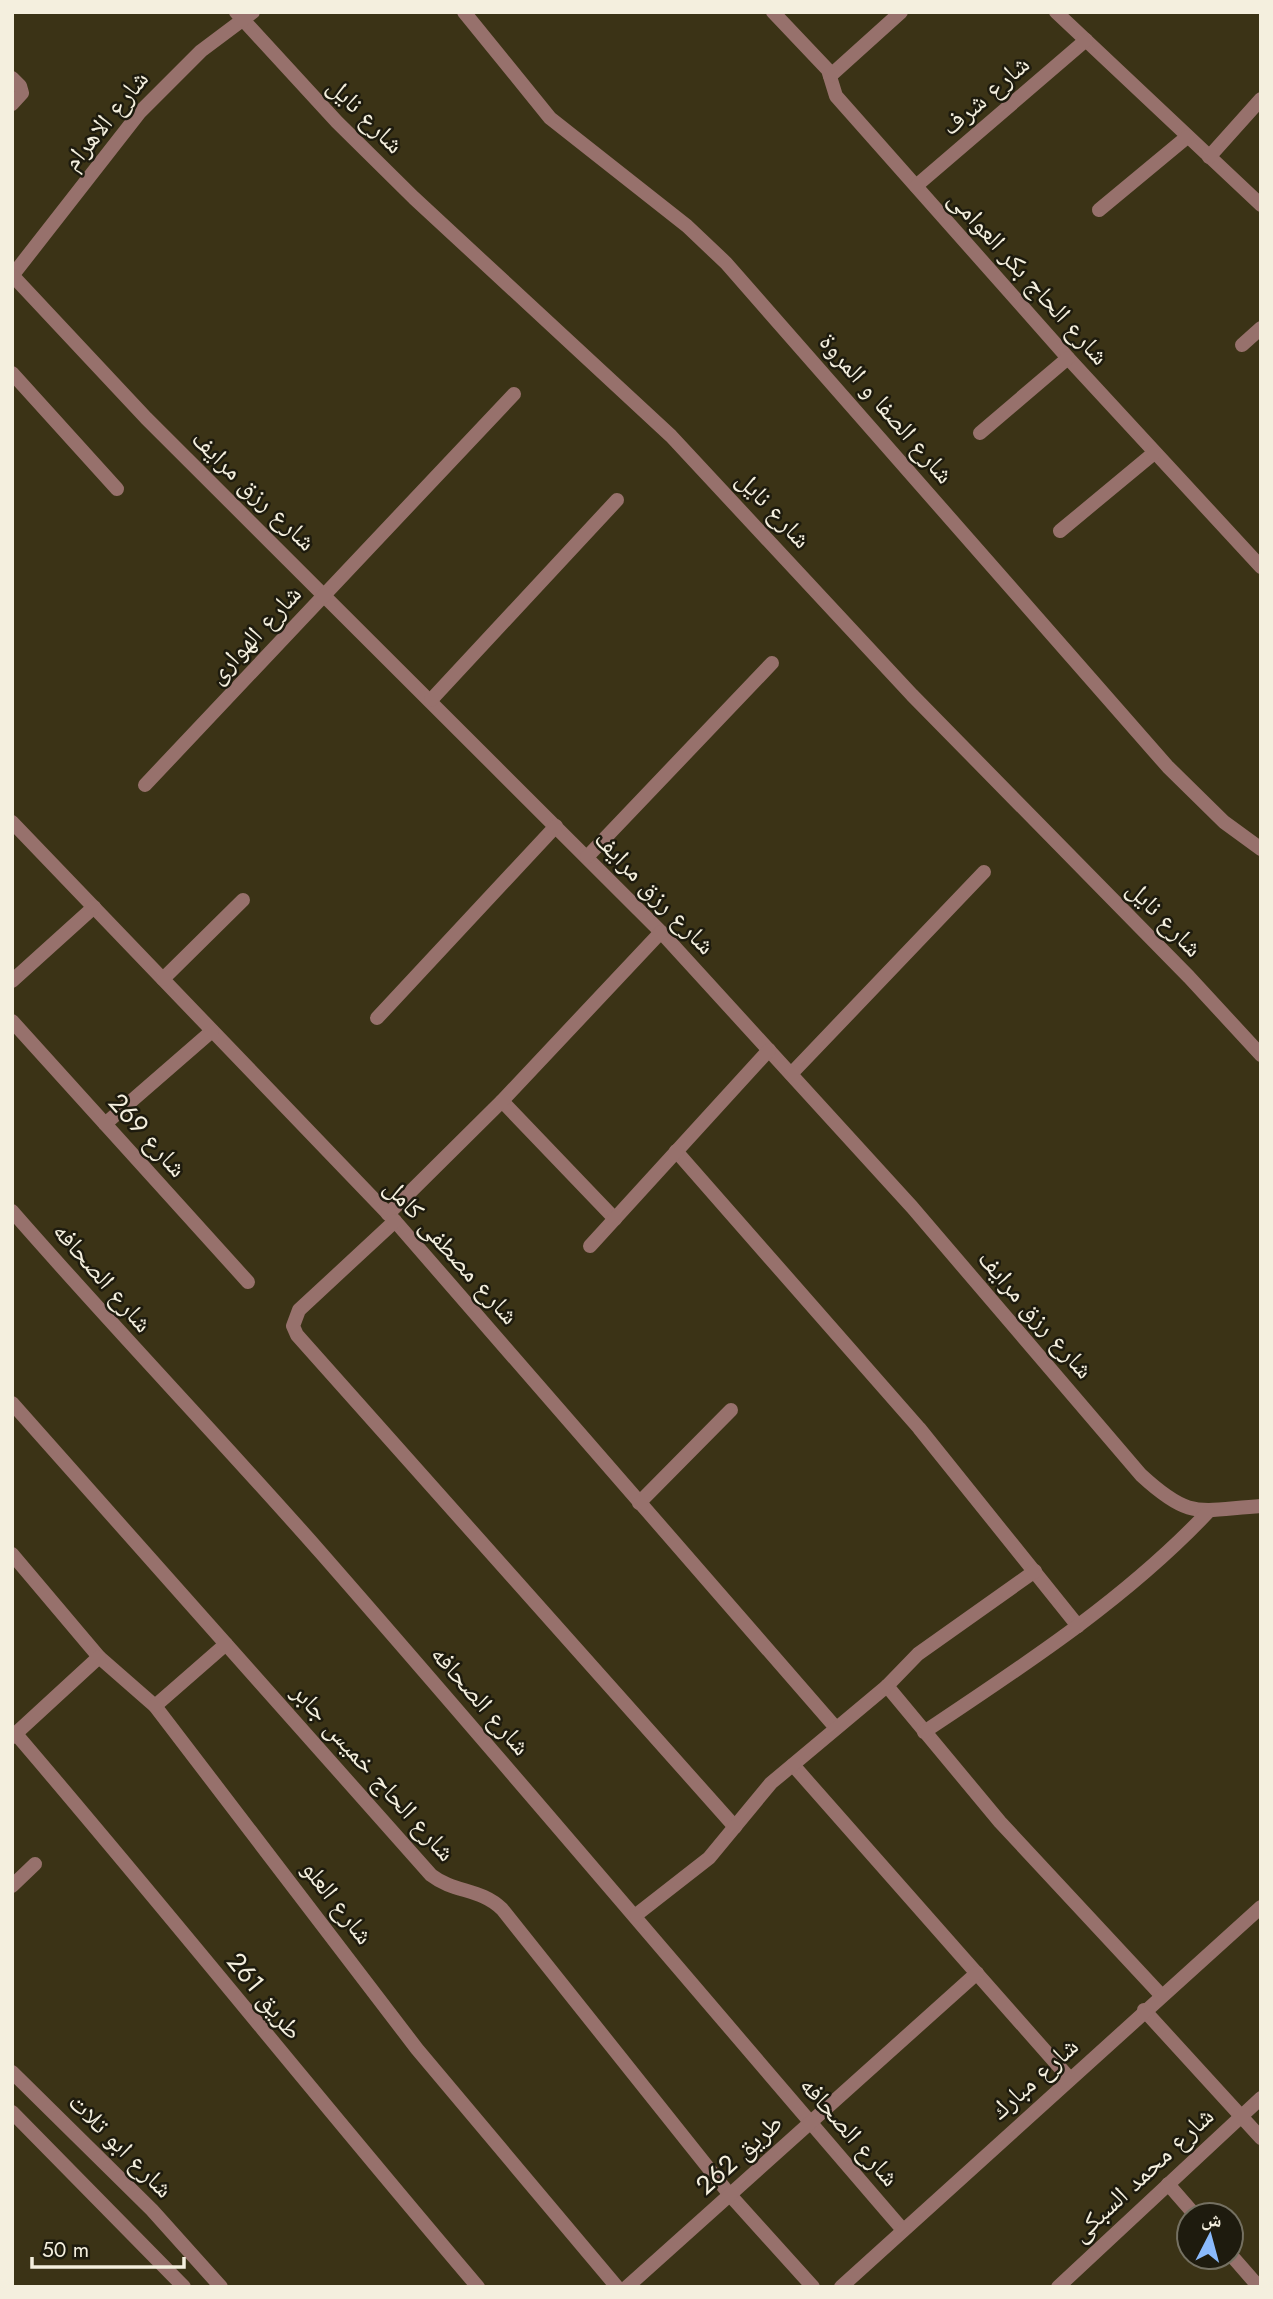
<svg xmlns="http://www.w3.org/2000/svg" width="1273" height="2299" font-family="Jost,'Noto Naskh Arabic',sans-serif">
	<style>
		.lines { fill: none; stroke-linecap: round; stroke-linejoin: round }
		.minor { stroke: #97716c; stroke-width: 14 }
		.labels { text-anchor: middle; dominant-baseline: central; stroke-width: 5; stroke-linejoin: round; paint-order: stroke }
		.street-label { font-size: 26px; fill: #f4efde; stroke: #1e1b0e }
	</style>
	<rect width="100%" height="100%" fill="#3b3316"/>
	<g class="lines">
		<g class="minor">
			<polyline points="236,12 337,122 414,198 671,436 912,695 1189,977 1261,1055"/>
			<polyline points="464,12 550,118 687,226 726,263 1168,767 1224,822 1261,849"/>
			<polyline points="773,12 828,70 836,96 1068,358 1261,567"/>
			<polyline points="1056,12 1261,205"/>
			<polyline points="830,76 901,12"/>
			<polyline points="12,78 20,86 22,93 12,104"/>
			<polyline points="1209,157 1261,99"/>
			<polyline points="916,186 1086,40"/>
			<polyline points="1099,210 1187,137"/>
			<polyline points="12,276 140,112 201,51 253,12"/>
			<path d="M13,276L146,418L661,932L912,1207L1141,1475C1191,1521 1199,1510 1261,1506"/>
			<polyline points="1242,345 1261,328"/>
			<polyline points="12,373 117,489"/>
			<polyline points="980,433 1068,358"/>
			<polyline points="1060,531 1154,453"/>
			<polyline points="431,700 617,500"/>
			<polyline points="145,785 514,394"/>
			<polyline points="12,822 395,1221 836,1728"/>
			<polyline points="587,857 772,663"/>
			<polyline points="163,979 243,900"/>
			<polyline points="12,981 94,907"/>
			<polyline points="377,1018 556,826"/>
			<polyline points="12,1021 248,1282"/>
			<polyline points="791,1074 984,872"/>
			<polyline points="502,1101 615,1219"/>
			<polyline points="105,1124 212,1031"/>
			<polyline points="676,1151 919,1428 1078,1626"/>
			<path d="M12,1211C113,1327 220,1438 322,1554C518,1778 709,2005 903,2230"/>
			<polyline points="388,1214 502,1101 661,932"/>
			<polyline points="395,1221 299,1310 293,1326 297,1335 735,1827"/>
			<polyline points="590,1246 769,1050"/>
			<path d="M12,1403L431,1875C454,1893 481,1888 502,1909L730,2195L813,2287"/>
			<polyline points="639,1503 731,1410"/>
			<polyline points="12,1554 99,1657 155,1706 417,2049 617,2287"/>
			<polyline points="887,1686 1000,1822 1161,1995"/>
			<polyline points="155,1706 226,1644"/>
			<path d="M924,1732C1023,1666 1126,1599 1208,1512"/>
			<path d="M16,1734C172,1916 322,2104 478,2287"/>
			<polyline points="12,1737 99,1657"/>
			<polyline points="793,1765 1070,2079"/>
			<polyline points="12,1886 35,1864"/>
			<polyline points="636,1915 709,1858 771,1783 887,1686 918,1654 1035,1571"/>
			<polyline points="1144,2010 1261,2138"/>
			<polyline points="12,2072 152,2210 221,2287"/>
			<polyline points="12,2112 184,2287"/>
			<polyline points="1168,2184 1195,2215"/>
			<polyline points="1231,2255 1259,2287"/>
			<polyline points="627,2287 977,1973"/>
			<polyline points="841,2287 1261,1907"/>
			<polyline points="1058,2287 1261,2098"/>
		</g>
	</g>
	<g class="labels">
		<g class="street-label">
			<text transform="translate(985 95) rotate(-41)">شارع شرف</text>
			<text transform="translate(366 115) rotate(45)">شارع نايل</text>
			<text transform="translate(105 120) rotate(-51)">شارع الاهرام</text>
			<text transform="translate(1029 277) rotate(48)">شارع الحاج بكر العوامى</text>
			<text transform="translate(887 408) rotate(49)">شارع الصفا و المروة</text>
			<text transform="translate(254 490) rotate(44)">شارع رزق مرايف</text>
			<text transform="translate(774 509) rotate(47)">شارع نايل</text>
			<text transform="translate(254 634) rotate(-47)">شارع الهوارى</text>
			<text transform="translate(655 892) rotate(46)">شارع رزق مرايف</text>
			<text transform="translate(1165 918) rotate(46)">شارع نايل</text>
			<text transform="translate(148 1135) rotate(48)">شارع 269</text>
			<text transform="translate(452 1251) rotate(48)">شارع مصطفى كامل</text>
			<text transform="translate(103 1277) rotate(49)">شارع الصحافه</text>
			<text transform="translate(1036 1314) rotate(49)">شارع رزق مرايف</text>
			<text transform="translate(481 1700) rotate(49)">شارع الصحافه</text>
			<text transform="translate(374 1772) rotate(48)">شارع الحاج خميس جابر</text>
			<text transform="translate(338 1902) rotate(52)">شارع العلو</text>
			<text transform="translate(265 1996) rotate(51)">طريق 261</text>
			<text transform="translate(1034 2078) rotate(-42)">شارع مبارك</text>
			<text transform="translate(850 2131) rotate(49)">شارع الصحافه</text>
			<text transform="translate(121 2145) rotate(45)">شارع ابو تلات</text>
			<text transform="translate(739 2154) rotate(-42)">طريق 262</text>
			<text transform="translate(1142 2174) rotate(-43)">شارع محمد السبكى</text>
		</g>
	</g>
	<rect width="1273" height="2299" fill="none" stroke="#f4efde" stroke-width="28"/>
	<g transform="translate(1210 2236) rotate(6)"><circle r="33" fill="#1e1b0e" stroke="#747061" stroke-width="2"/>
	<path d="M0-5L12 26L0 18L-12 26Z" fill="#8abafc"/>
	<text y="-10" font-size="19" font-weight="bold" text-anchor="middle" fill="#f4efde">ش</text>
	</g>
	<path d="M32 2257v10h152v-10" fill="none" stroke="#f4efde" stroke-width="3.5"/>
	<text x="42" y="2257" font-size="21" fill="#f4efde" stroke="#1e1b0e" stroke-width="5" paint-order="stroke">50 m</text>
</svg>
